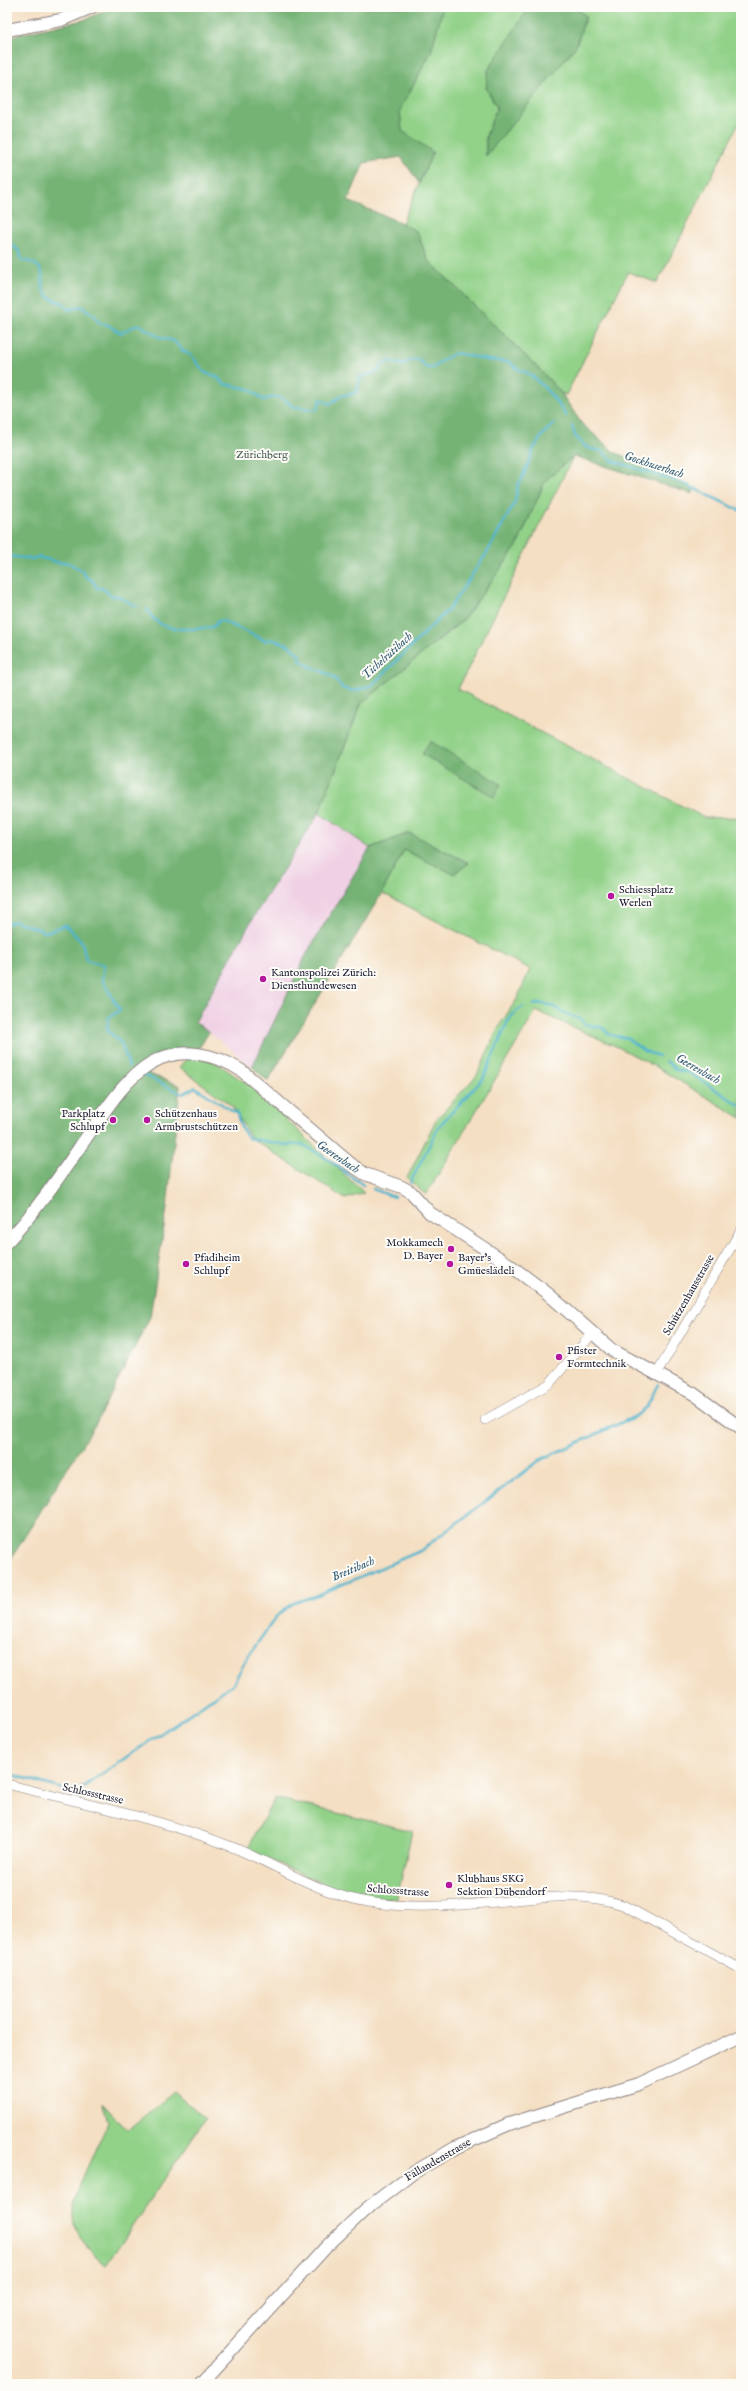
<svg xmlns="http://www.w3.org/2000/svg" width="748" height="2391" font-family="'IM FELL English',serif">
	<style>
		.built { fill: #f0d0e4 }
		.green { fill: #91d188; stroke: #5a7a62; fill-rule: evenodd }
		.forest { fill: #74b374; stroke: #4b6a58 }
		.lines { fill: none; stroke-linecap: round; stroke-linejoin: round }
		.stream { stroke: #4eb4cd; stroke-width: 2.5 }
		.street-casing { stroke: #8b807f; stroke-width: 10 }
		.secondary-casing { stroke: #8b807f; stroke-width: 14 }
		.street { stroke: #fff; stroke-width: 9 }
		.secondary { stroke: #fff; stroke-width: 12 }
		.poi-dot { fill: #b5179e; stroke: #fdfcf7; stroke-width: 1.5 }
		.labels { text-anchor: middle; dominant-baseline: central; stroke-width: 4; stroke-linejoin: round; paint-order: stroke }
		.park-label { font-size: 11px; fill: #495f56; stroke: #fdfcf7 }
		.poi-label { font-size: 11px; fill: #22223b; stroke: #fdfcf7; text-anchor: start }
		.street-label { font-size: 11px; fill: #22223b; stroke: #fdfcf7 }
		.water-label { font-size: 12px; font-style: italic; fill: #345c75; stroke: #fdfcf7 }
	</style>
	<rect width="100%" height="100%" fill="#fdfcf7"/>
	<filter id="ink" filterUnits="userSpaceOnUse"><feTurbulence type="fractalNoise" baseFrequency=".025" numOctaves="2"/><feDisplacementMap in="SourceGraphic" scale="8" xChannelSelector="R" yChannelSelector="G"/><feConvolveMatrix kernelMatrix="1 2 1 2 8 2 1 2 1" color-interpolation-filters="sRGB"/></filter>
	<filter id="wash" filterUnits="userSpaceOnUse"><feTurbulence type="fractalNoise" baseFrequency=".012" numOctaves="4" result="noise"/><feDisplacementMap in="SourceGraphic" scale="16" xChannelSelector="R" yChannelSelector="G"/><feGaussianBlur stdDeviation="0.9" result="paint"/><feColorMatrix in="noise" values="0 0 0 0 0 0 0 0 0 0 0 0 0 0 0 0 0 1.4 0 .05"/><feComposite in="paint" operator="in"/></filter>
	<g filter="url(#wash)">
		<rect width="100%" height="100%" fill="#f4dfc3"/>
		<polygon class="built" points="319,814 370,848 308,951 252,1067 209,1032 195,1023 253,918"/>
		<g class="green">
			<polygon points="443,7 484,7 490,9 538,7 524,15 486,88 497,107 486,136 486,156 576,46 586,16 573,7 741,7 741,126 738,125 657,283 628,272 566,395 561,393 542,372 428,260 417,232 402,223 433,152 402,131 400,110 431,52"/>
			<path d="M574,455L458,689L705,818L741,817V1118L658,1068L620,1048L536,1011L426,1195L407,1178L436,1120L477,1075L499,1026L517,999L530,969L382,893L404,850L454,874L469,863L409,833L370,848L319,813L361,704L464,619L517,546L545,481ZM430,741L500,784L494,797Z"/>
			<polygon points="189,1056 215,1062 252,1087 364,1193 345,1199 251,1138 232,1106 179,1067"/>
			<polygon points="275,1798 412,1831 397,1899 364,1897 336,1890 247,1849"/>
			<path d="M174,2092L205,2119L106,2265C95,2256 85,2247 78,2233C62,2201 98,2152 108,2121L102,2103L127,2130Z"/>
		</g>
		<g class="forest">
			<polygon points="115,7 443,7 431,52 400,110 402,131 433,152 419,183 401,157 364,163 348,201 402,223 417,232 428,260 542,372 561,393 582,424 614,452 695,488 692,494 574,456 545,481 517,546 464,619 361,704 319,813 253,918 195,1022 209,1032 196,1053 161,1063 147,1073 180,1086 167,1208 150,1317 96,1423 7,1565 7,37 83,20"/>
			<polygon points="538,7 573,7 586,16 576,46 486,156 486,136 497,107 486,88 488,70 524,15"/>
			<polygon points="430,741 501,784 494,797 422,754"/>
			<polygon points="409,833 469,863 454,874 404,850 382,893 268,1081 252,1067 308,951 370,848"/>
		</g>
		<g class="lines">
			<g class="stream">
				<path d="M7,243H10L19,251L22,260C56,266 33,284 49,297C57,304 62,298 69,310L81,306L94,315L100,324H106L121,333L138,324L159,337L174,341L183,351L191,355L205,373L216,376L224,384L249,389L264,400C277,394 283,397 293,407C301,406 311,411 317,409L321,399L330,404L342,395H348L357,392L360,377C370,374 378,374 383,364L390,361L403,365L411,360L418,359L427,368H433L444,359L456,353L488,360L510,362C518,373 525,369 533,377C546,388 557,401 566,416"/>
				<polyline points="572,426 575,436 587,448 602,451 613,461 683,483 741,511"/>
				<polyline points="7,556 32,559 38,557 60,563 67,562 83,571 85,576 92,580 97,588 102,588 112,596 118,596 137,607"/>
				<path d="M147,609C159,635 190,629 213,627L218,621H223L266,641L270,639L287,644L300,655V660C315,673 331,668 342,688L354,691L371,686L449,609L488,551L515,502L518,484L522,479L534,448L544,433L554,424"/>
				<polyline points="7,924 15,921 46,932 65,925 82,942 86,960 104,965 102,980 120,1010 108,1018 107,1030 121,1043 129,1066"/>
				<path d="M534,1005C551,999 565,1017 581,1019L584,1024L603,1028L610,1035L627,1038L644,1051L659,1056"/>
				<polyline points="666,1061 676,1070 690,1073 741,1106"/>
				<polyline points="142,1074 183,1094 195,1087 237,1114 241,1127 248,1138 287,1145 302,1144 329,1160 363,1185"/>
				<polyline points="410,1183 439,1126 483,1079 508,1021 515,1012 523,1007"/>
				<polyline points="373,1189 394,1197"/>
				<polyline points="7,1773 62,1789"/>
				<polyline points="73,1790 77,1791 233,1684 247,1658 278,1614 294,1603 320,1594 420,1551 540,1460 636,1416 647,1406 658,1384"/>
			</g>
		</g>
	</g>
	<g filter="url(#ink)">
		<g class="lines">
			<defs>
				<g id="street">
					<polyline points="657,1373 741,1230"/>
					<polyline points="485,1420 549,1384 592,1334"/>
					<path d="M7,1784C82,1804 160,1818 232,1847C277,1865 319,1894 368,1902C409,1909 455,1906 496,1902C539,1898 581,1891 623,1905L741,1969"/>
				</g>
				<g id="secondary">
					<polyline points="7,30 61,20 92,7"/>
					<path d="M7,1242C37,1210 61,1174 86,1138C104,1113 123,1080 151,1063C180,1046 215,1053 242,1071L352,1165L365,1174L402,1187L411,1192L430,1213L507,1263L547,1293L612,1350L694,1394L741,1428"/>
					<polyline points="201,2384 327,2246 366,2209 413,2173 455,2148 509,2124 639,2084 741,2036"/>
				</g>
			</defs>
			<use href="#street" class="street-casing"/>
			<use href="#secondary" class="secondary-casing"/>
			<use href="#street" class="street"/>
			<use href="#secondary" class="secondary"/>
		</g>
	</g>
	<g class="poi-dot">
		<circle cx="611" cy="896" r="4"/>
		<circle cx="263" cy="979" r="4"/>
		<circle cx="113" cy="1120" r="4"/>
		<circle cx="147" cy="1120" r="4"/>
		<circle cx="451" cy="1249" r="4"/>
		<circle cx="186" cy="1264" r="4"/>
		<circle cx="450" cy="1264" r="4"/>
		<circle cx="559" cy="1357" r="4"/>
		<circle cx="449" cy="1885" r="4"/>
	</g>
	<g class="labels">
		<g class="park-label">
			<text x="262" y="455">Zürichberg</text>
		</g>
		<g class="poi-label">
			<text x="619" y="890">Schiessplatz<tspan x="619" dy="13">Werlen</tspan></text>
			<text x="271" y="973">Kantonspolizei Zürich:<tspan x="271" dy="13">Diensthundewesen</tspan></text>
			<text x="105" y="1114" text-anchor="end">Parkplatz<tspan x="105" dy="13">Schlupf</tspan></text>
			<text x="155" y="1114">Schützenhaus<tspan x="155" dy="13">Armbrustschützen</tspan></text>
			<text x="443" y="1243" text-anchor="end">Mokkamech<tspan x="443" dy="13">D. Bayer</tspan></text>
			<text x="194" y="1258">Pfadiheim<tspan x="194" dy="13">Schlupf</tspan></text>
			<text x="458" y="1258">Bayer's<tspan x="458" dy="13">Gmüeslädeli</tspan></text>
			<text x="567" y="1351">Pfister<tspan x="567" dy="13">Formtechnik</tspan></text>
			<text x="457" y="1879">Klubhaus SKG<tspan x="457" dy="13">Sektion Dübendorf</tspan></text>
		</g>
		<g class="street-label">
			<text transform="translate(689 1295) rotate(-60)">Schützenhausstrasse</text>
			<text transform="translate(93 1794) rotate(13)">Schlossstrasse</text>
			<text transform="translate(398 1891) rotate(4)">Schlossstrasse</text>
			<text transform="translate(438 2160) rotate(-30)">Fällandenstrasse</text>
		</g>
		<g class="water-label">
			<text transform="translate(654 465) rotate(18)">Gockhuserbach</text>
			<text transform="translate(387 656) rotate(-42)">Tichelrütibach</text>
			<text transform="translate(698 1069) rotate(30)">Geerenbach</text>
			<text transform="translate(338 1157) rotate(34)">Geerenbach</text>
			<text transform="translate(353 1569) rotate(-23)">Breitibach</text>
		</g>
	</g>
	<rect width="748" height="2391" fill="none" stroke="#fdfcf7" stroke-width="24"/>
</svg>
